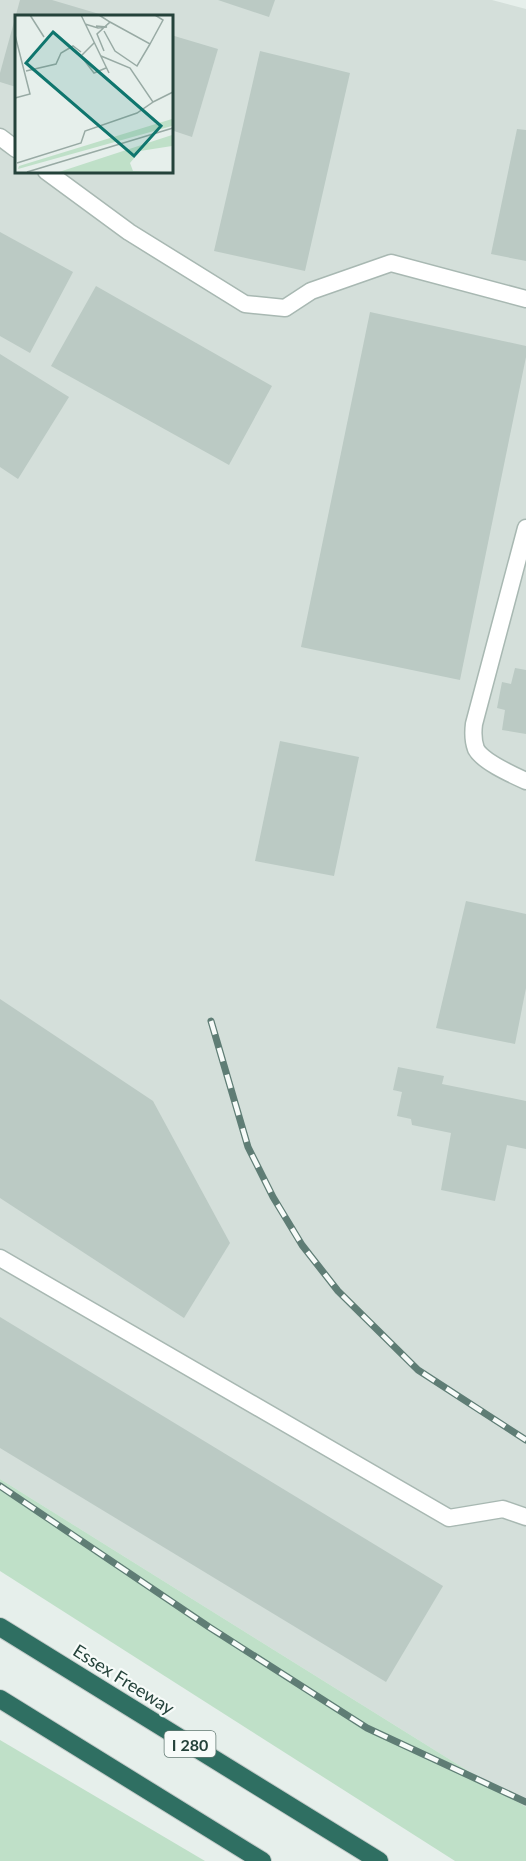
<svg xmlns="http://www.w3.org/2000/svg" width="526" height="1861" font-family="Lato,sans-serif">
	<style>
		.built { fill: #d4dfda; fill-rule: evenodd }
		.green { fill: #bfe0c8 }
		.building { fill: #bbcac4 }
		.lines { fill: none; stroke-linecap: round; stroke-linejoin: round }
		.service-casing { stroke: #a8b8b2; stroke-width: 19 }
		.motorway-casing { stroke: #c2cac8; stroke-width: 20 }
		.service { stroke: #fff; stroke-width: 16 }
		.motorway { stroke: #2f6f62; stroke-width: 18 }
		.rail-casing { stroke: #5f7d75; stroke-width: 7 }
		.rail { stroke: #f7fbf9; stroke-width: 4.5; stroke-dasharray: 14; stroke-linecap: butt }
		.labels { text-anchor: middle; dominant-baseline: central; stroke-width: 4.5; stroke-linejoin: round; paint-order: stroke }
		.shield { fill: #f7fbf9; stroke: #637a73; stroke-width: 1.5 }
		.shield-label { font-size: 16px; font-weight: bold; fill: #24423a }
		.street-label { font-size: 18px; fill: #24423a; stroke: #f7fbf9 }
		.inset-road { fill: none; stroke: #98aaa4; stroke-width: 1.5 }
		.view { fill: #0f766e; fill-opacity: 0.15; stroke: #0f766e; stroke-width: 3 }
		.inset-edge { fill: none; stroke: #24423a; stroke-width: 3 }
	</style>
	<rect width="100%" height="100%" fill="#e6efeb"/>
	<path class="built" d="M0,0H492L526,9V1807L0,1479ZM16,16H171V171H16Z"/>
	<g class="green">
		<polygon points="0,1479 526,1807 526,1861 455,1861 0,1571"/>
		<polygon points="0,1740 205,1861 0,1861"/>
	</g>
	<g class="building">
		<polygon points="20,0 52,0 106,16 16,16 16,87 0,82 0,73"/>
		<polygon points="218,0 275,0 269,17"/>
		<polygon points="171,35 218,49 192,137 171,130"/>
		<polygon points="260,51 350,73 305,271 214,251"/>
		<polygon points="517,129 526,130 526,261 491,254"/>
		<polygon points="0,232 73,272 30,353 0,336"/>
		<polygon points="96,286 272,386 229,465 51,366"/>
		<polygon points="370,312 526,346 526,357 460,680 301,647"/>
		<polygon points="0,354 69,397 18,479 0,467"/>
		<polygon points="515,668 526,670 526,734 502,730 505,710 497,708 502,682 511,684"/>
		<polygon points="280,741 359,757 334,876 255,861"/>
		<polygon points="466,901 526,914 526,988 515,1044 436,1028"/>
		<polygon points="0,999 153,1101 230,1243 184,1318 0,1198"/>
		<polygon points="398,1067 444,1076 442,1084 526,1101 526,1149 507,1145 495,1201 441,1190 451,1133 412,1125 411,1119 397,1116 402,1092 393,1090"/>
		<polygon points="0,1317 443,1586 386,1682 0,1448"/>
	</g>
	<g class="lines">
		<defs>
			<g id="service">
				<polyline points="0,137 16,149"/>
				<polyline points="46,171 129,232 245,304 285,308 311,291 391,263 526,299"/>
				<path d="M526,528L474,724C473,732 473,741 476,749C483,762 513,775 526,781"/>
				<polyline points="0,1258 449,1518 503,1509 526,1517"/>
			</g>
			<g id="motorway">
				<polyline points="0,1627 379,1861"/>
				<polyline points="0,1699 262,1861"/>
			</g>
		</defs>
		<use href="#service" class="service-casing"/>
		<use href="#motorway" class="motorway-casing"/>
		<use href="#service" class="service"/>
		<use href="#motorway" class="motorway"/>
		<defs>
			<g id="rail">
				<polyline points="211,1021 248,1147 273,1197 302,1245 338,1291 418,1370 526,1440"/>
				<polyline points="0,1486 209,1627 367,1728 526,1802"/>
			</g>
		</defs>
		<use href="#rail" class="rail-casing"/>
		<use href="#rail" class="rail"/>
	</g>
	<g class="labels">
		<rect class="shield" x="164.5" y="1731" width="51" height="26" rx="4.5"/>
		<g class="shield-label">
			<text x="190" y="1744">I 280</text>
		</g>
		<g class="street-label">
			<text transform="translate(124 1679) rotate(32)">Essex Freeway</text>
		</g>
	</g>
	<g transform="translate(15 15)">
		<rect width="158" height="158" fill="#e6efeb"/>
		<path d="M157,104V111L3,154L4,151ZM157,120V131L125,136L115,148L118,156L157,157H44Z" fill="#bfe0c8"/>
		<path class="inset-road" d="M15,0L29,22M66,0L94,58M84,0L95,7L82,19L89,36M95,7L135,29L148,5L140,0M70,9L83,13L92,12L81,11M89,16L100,36L122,51L135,29M0,20L15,79L0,83M79,28L66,41L79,58L91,53M11,56L41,49L46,38L58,31L66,37M138,87L158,77M2,148L66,128L70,116L122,98L138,87L115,53L86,41M12,157L158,113"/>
		<path class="view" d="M38,17L146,111L119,141L11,48Z"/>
		<rect width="158" height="158" class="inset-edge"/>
	</g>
</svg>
